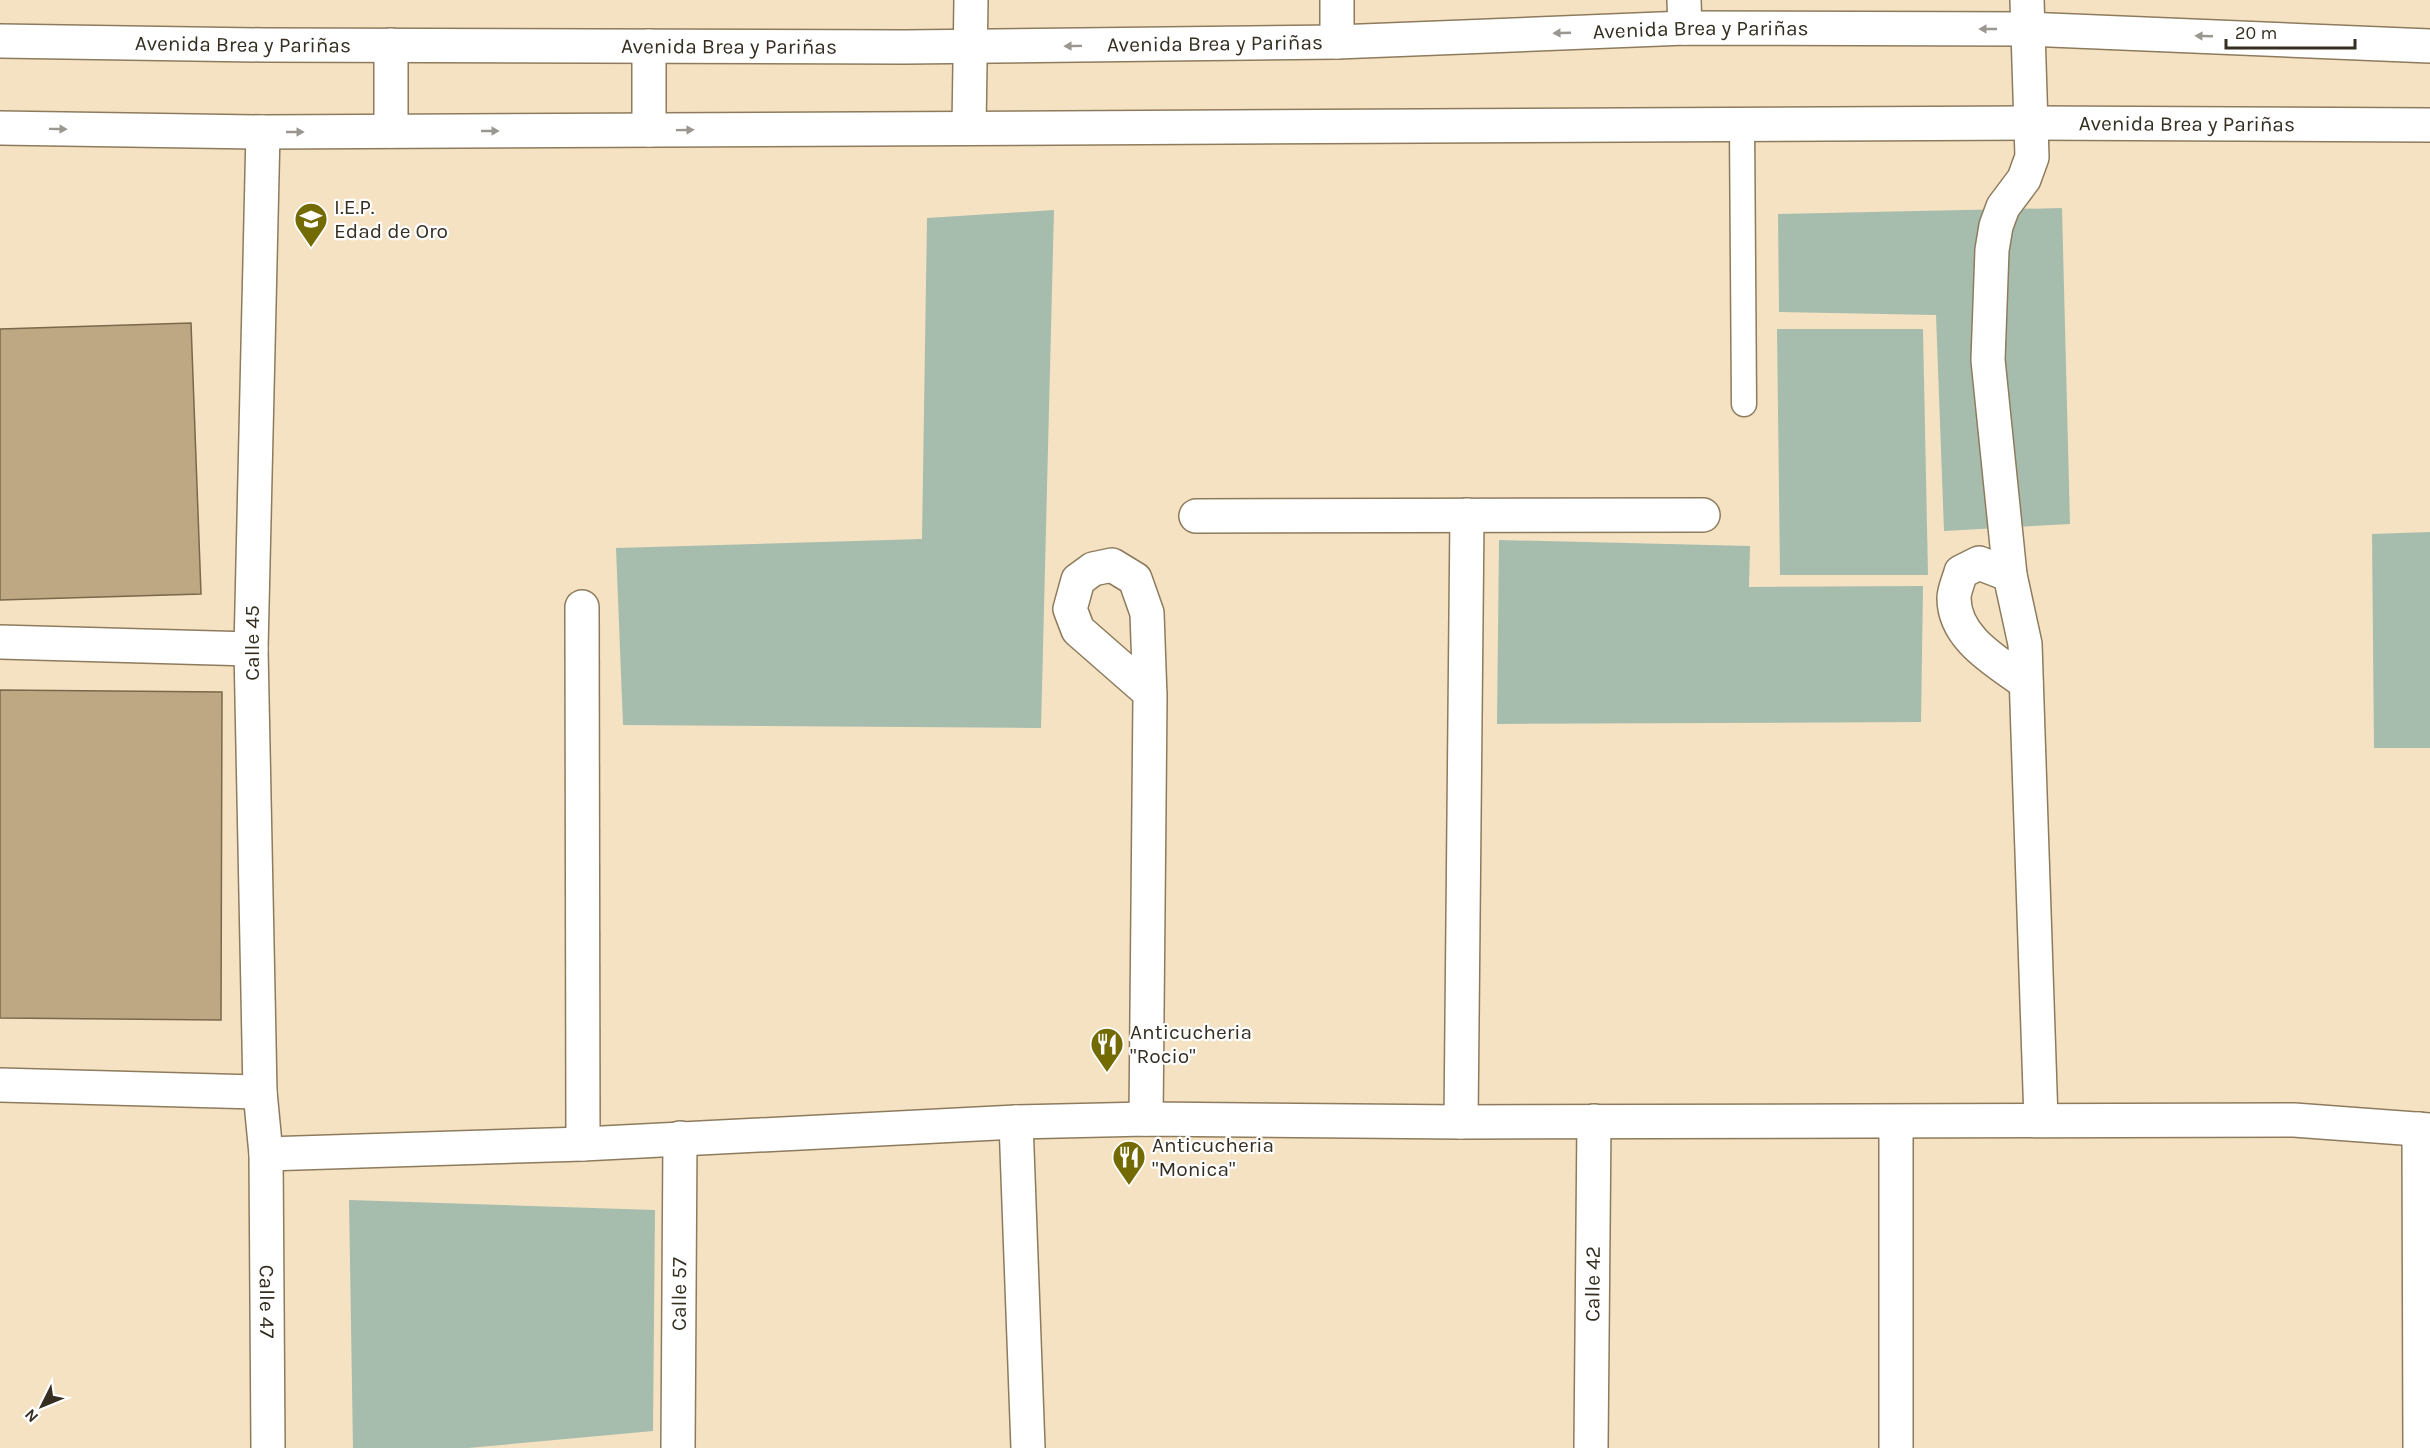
<svg xmlns="http://www.w3.org/2000/svg" width="2430" height="1448" font-family="Karla,sans-serif">
	<style>
		.green { fill: #a6bdae }
		.building { fill: #bea883; stroke: #79684b; stroke-width: 1.5 }
		.lines { fill: none; stroke-linecap: round; stroke-linejoin: round }
		.service-casing { stroke: #8d7b5e; stroke-width: 27 }
		.minor-casing { stroke: #8d7b5e; stroke-width: 36 }
		.secondary-casing { stroke: #8d7b5e; stroke-width: 36 }
		.service { stroke: #fff; stroke-width: 24 }
		.minor { stroke: #fff; stroke-width: 33 }
		.secondary { stroke: #fff; stroke-width: 33 }
		.oneway { fill: #9a9690 }
		.labels { text-anchor: middle; dominant-baseline: central; stroke-width: 4.5; stroke-linejoin: round; paint-order: stroke }
		.street-label { font-size: 21px; fill: #352e21; stroke: #fff }
		.poi-label { font-size: 21px; fill: #352e21; stroke: #fff; text-anchor: start }
	</style>
	<rect width="100%" height="100%" fill="#f5e2c2"/>
	<g class="green">
		<polygon points="2062,208 2070,524 1944,531 1936,315 1779,312 1778,214"/>
		<polygon points="1054,210 1041,728 623,725 616,548 922,539 927,218"/>
		<polygon points="1777,329 1923,329 1928,575 1780,575"/>
		<polygon points="2430,532 2430,748 2374,748 2372,534"/>
		<polygon points="1499,540 1750,546 1749,587 1923,586 1921,722 1497,724"/>
		<polygon points="349,1200 655,1210 653,1431 468,1448 353,1448"/>
	</g>
	<g class="building">
		<polygon points="191,323 201,594 0,600 0,329"/>
		<polygon points="0,690 222,692 221,1020 0,1018"/>
	</g>
	<g class="lines">
		<defs>
			<polyline id="service" points="1742,126 1744,404"/>
			<g id="minor">
				<polyline points="1337,0 1337,42"/>
				<polyline points="1684,0 1685,28"/>
				<polyline points="2027,0 2032,157 2024,179 2003,207 1996,226 1992,250 1988,360 2010,575 2025,644 2041,1120"/>
				<polyline points="969,127 971,0"/>
				<path id="s1" d="M263,132L251,649L260,1092L266,1154L268,1448"/>
				<polyline points="1196,516 1703,515"/>
				<path d="M2010,575L1979,563L1961,572C1959,580 1954,590 1954,598C1954,639 1998,662 2026,683"/>
				<polyline points="582,607 583,1144"/>
				<polyline points="0,642 251,649"/>
				<polyline points="0,1085 260,1092"/>
				<polyline points="1146,1119 1150,697 1147,613 1135,579 1112,565 1093,569 1078,580 1070,609 1078,630 1150,693"/>
				<polyline points="1016,1122 1028,1448"/>
				<polyline points="1461,1122 1467,515"/>
				<polyline points="2419,1129 2420,1448"/>
				<polyline points="266,1154 583,1144 1016,1122 1146,1119 1461,1122 2294,1120 2430,1130"/>
				<path id="s2" d="M678,1448L680,1138"/>
				<path id="s3" d="M1591,1448L1594,1121"/>
				<polyline points="1896,1448 1896,1122"/>
			</g>
			<g id="secondary">
				<path id="s4" d="M0,41L264,45L905,47L1337,42L1685,28L2026,29L2430,46"/>
				<polyline points="649,46 649,130"/>
				<path id="s5" d="M0,128L263,132L2029,123L2430,125"/>
				<polyline points="391,131 391,45"/>
			</g>
		</defs>
		<use href="#service" class="service-casing"/>
		<use href="#minor" class="minor-casing"/>
		<use href="#secondary" class="secondary-casing"/>
		<use href="#service" class="service"/>
		<use href="#minor" class="minor"/>
		<use href="#secondary" class="secondary"/>
	</g>
	<defs><path id="oneway-solid" d="M-6-.8H1V-3.2L6.5 0L1 3.2V.8H-6Z" transform="scale(1.5)"/></defs>
	<g class="oneway">
		<use href="#oneway-solid" transform="translate(1988 29) rotate(180)"/>
		<use href="#oneway-solid" transform="translate(1562 33) rotate(178)"/>
		<use href="#oneway-solid" transform="translate(2204 36) rotate(-178)"/>
		<use href="#oneway-solid" transform="translate(1073 46) rotate(179)"/>
		<use href="#oneway-solid" transform="translate(58 129) rotate(1)"/>
		<use href="#oneway-solid" transform="translate(685 130) rotate(-1)"/>
		<use href="#oneway-solid" transform="translate(490 131)"/>
		<use href="#oneway-solid" transform="translate(295 132)"/>
	</g>
	<defs>
		<symbol id="school-pin" viewBox="-11 -11 22 30"><path d="M0 17L-7.5 6A9.5 9.5 0 1 1 7.5 6Z" fill="#736a02" stroke="#fff"/><path d="M0-5L7-2L0 1L-7-2ZM-4 1L0 2.5L4 1V4Q0 6-4 4Z" fill="#fff"/></symbol>
		<symbol id="restaurant-pin" viewBox="-11 -11 22 30"><path d="M0 17L-7.5 6A9.5 9.5 0 1 1 7.5 6Z" fill="#736a02" stroke="#fff"/><path d="M-5-6h1v4h1v-4h1v4h1v-4h1v5L-1.5 .5V6h-2V.5L-5-1ZM5-6V6H3V1.5H1.5Q1.5-4 5-6Z" fill="#fff"/></symbol>
	</defs>
	<g fill-rule="evenodd">
		<use href="#school-pin" x="292" y="200" width="38" height="52"/>
		<use href="#restaurant-pin" x="1088" y="1025" width="38" height="52"/>
		<use href="#restaurant-pin" x="1110" y="1138" width="38" height="52"/>
	</g>
	<g class="labels">
		<g class="street-label">
			<text stroke="none"><textPath href="#s4" startOffset="1701">Avenida Brea y Pariñas</textPath></text>
			<text stroke="none"><textPath href="#s4" startOffset="243">Avenida Brea y Pariñas</textPath></text>
			<text stroke="none"><textPath href="#s4" startOffset="1215">Avenida Brea y Pariñas</textPath></text>
			<text stroke="none"><textPath href="#s4" startOffset="729">Avenida Brea y Pariñas</textPath></text>
			<text stroke="none"><textPath href="#s5" startOffset="2187">Avenida Brea y Pariñas</textPath></text>
			<text transform="translate(252 643) rotate(-90)">Calle 45</text>
			<text stroke="none"><textPath href="#s3" startOffset="164">Calle 42</textPath></text>
			<text stroke="none"><textPath href="#s2" startOffset="154">Calle 57</textPath></text>
			<text stroke="none"><textPath href="#s1" startOffset="1170">Calle 47</textPath></text>
		</g>
		<g class="poi-label">
			<text x="334" y="207">I.E.P.<tspan x="334" dy="24">Edad de Oro</tspan></text>
			<text x="1130" y="1032">Anticucheria<tspan x="1130" dy="24">"Rocio"</tspan></text>
			<text x="1152" y="1145">Anticucheria<tspan x="1152" dy="24">"Monica"</tspan></text>
		</g>
	</g>
	<g transform="translate(42 1406) rotate(227)" stroke="#ffffff" stroke-width="4.5" paint-order="stroke">
	<path d="M0-4.5L10 22L0 15L-10 22Z" fill="#352e21"/>
	<text y="-9" font-size="16" font-weight="bold" text-anchor="middle" fill="#352e21">N</text>
	</g>
	<path d="M2226 39v9h129v-9" fill="none" stroke="#352e21" stroke-width="3"/>
	<text x="2235" y="39" font-size="18" fill="#352e21" stroke="#ffffff" stroke-width="4.5" paint-order="stroke">20 m</text>
</svg>
